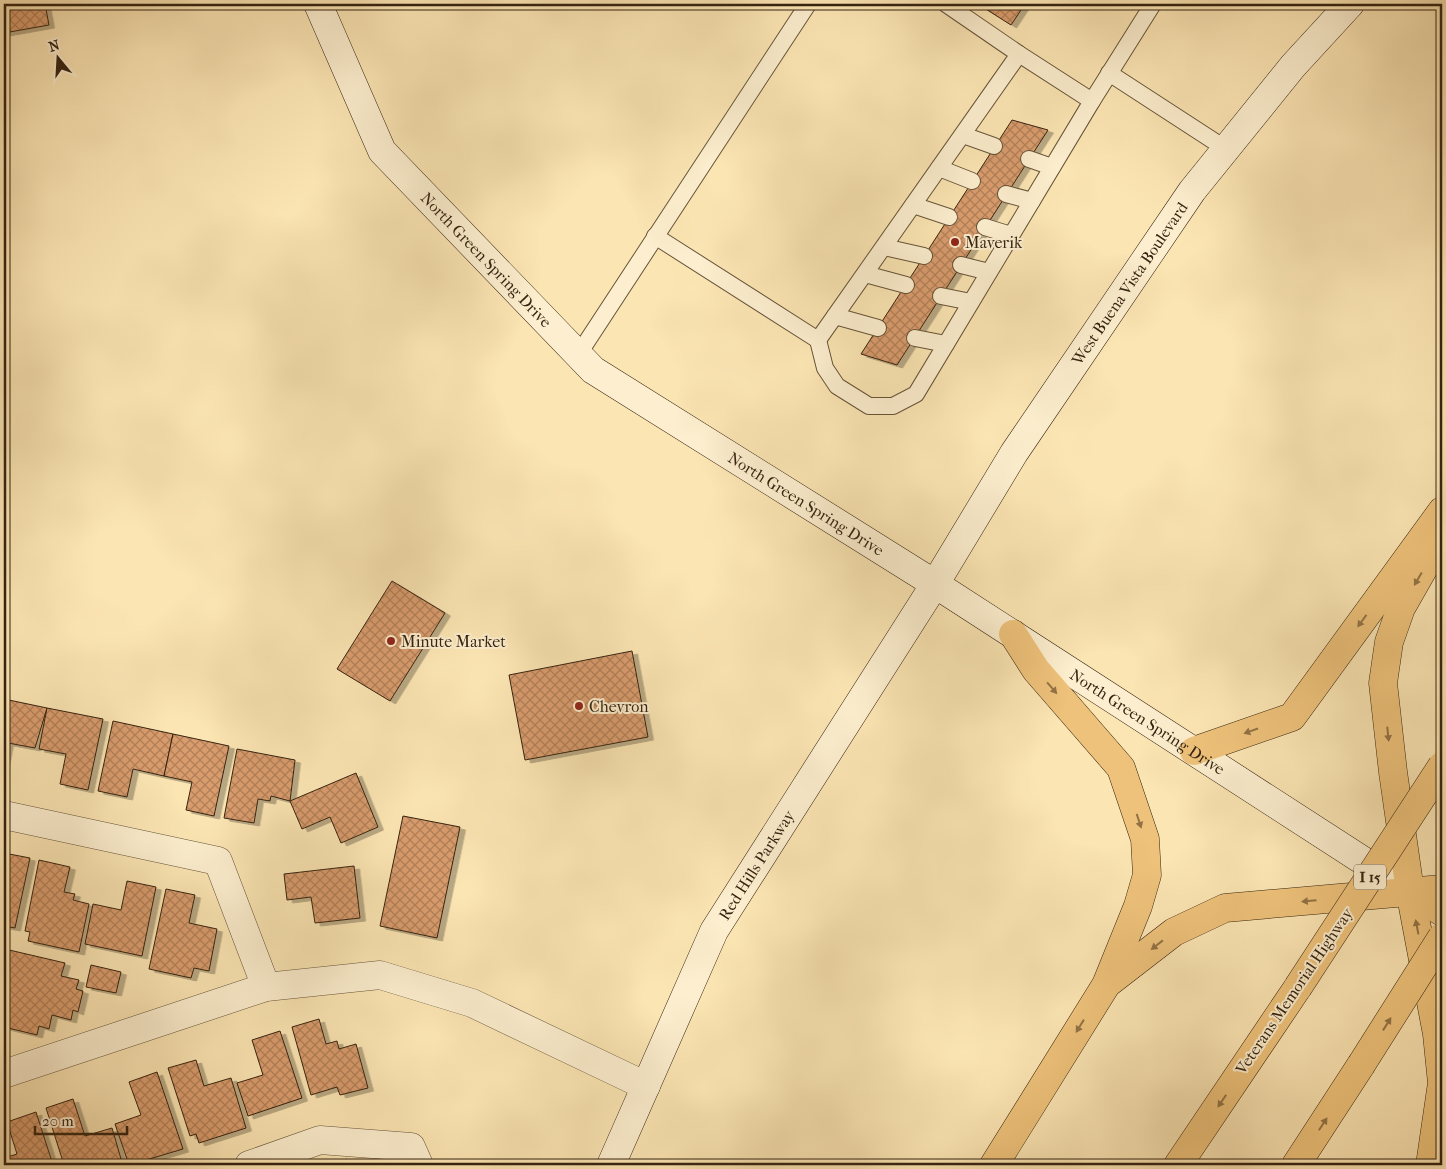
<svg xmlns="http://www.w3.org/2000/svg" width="1446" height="1169" font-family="'IM FELL French Canon',serif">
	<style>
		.building { fill: url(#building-cross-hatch); stroke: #352310; filter: url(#shadow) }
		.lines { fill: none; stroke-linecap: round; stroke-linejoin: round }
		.lane-casing { stroke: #665439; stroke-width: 18 }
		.street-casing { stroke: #665439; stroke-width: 29 }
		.secondary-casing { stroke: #352310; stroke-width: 29 }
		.primary-casing { stroke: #352310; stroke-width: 29 }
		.highway-casing { stroke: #352310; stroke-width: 29 }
		.lane { stroke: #fceece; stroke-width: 16 }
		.street { stroke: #fceece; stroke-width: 28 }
		.secondary { stroke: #fceece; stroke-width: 28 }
		.primary { stroke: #eec27a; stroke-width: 28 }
		.highway { stroke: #eec27a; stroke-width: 28 }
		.highway-bridge-casing { stroke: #352310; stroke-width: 29; stroke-linecap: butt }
		.highway-bridge { stroke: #eec27a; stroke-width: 28 }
		.oneway { fill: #927245 }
		.poi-dot { fill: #8f2418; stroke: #fceece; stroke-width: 2 }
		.labels { text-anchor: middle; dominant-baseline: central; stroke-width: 4; stroke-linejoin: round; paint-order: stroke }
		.shield { fill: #fceece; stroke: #716049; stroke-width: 1 }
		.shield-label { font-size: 15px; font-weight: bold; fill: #352310 }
		.poi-label { font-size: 16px; fill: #352310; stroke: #fceece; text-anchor: start }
		.street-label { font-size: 16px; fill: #352310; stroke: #fceece }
	</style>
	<defs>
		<pattern id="building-cross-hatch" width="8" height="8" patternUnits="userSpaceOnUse" patternTransform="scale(1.25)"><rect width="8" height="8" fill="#d99c6d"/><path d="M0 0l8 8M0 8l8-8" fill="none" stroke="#b17f58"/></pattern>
		<filter id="shadow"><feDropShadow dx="5.5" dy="3" stdDeviation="0" flood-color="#0004"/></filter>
	</defs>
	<rect width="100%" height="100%" fill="#fbe5b3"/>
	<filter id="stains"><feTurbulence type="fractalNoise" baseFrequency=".004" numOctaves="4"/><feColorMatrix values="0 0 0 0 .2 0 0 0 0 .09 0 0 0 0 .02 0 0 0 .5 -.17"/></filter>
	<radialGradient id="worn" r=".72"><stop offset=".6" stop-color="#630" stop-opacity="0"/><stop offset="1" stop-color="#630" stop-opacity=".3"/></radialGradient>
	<g class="building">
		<polygon points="4,4 45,4 49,25 4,33"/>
		<polygon points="982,4 1025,4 1011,25 981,6"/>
		<polygon points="1012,120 1048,130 897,365 861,354"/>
		<polygon points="392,581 445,613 390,701 337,669"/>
		<polygon points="632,651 648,737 525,760 509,675"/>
		<polygon points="4,699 47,708 35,748 8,743 4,762"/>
		<polygon points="47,708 103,719 88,790 60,784 66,754 39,749"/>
		<polygon points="113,721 173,734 164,776 133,769 127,797 98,791"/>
		<polygon points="173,734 229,746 214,816 186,810 192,782 164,776"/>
		<polygon points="237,749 295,760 290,801 271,796 270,801 258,799 254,823 224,818"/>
		<polygon points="356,773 378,827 341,843 330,817 302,829 290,801"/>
		<polygon points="403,816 460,827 437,938 380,926"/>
		<polygon points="4,853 30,858 15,928 4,926"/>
		<polygon points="39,860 70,867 64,892 75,894 73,900 89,904 79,952 28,941 30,932 25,931"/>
		<polygon points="354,866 360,918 315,923 311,897 287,900 284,874"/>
		<polygon points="127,881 156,887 142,956 85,944 93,904 121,910"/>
		<polygon points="166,889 195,895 189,923 217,929 209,971 194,968 191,978 149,969"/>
		<polygon points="5,949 65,963 61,976 79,980 76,989 83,991 78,1012 73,1010 71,1020 52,1015 49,1029 39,1026 37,1035 4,1027"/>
		<polygon points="91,965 121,972 116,993 86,987"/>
		<polygon points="319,1019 326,1044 337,1041 339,1049 356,1044 368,1088 340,1095 337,1087 311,1095 292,1027"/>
		<polygon points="280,1031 302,1098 248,1116 237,1083 263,1075 252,1040"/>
		<polygon points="196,1060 204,1086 231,1078 246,1128 199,1143 196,1134 190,1136 168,1068"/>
		<polygon points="157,1072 183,1149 129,1165 115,1124 141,1115 129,1082"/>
		<polygon points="73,1099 85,1136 112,1128 121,1159 100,1165 64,1165 46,1108"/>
		<polygon points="36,1112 53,1165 4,1165 4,1158 17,1154 7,1122"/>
		<polygon points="347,1159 349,1165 331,1165"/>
	</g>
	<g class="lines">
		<defs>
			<g id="lane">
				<polyline points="1019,54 1092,101 1153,4"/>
				<polyline points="1109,73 1226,149"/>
				<polyline points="963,135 994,146"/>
				<polyline points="1029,159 1052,167"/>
				<polyline points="939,168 972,181"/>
				<polyline points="1006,194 1032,201"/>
				<polyline points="913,205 949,217"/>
				<polyline points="985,227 1011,235"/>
				<polyline points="655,236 818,340 1019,54 946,4"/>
				<polyline points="884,247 924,256"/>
				<polyline points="961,265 989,272"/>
				<polyline points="865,274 906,285"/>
				<polyline points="941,296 971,302"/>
				<polyline points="835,316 878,328"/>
				<polyline points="915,338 946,344"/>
				<polyline points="818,340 825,368 837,386 869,406 893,406 916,394 1092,101"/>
				<polyline points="578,355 808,4"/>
			</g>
			<g id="street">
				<polyline points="4,815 218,861 266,987"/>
				<polyline points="4,1074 266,987 380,975 472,1003 646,1086"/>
				<polyline points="249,1165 320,1140 411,1147 419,1165"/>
			</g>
			<g id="secondary">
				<path id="s1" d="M318,4L382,151L593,370L935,584L1410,891"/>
				<path id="s2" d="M611,1165L714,931L935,584L1014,453L1192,191L1293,66L1350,4"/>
			</g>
			<polyline id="primary" points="1410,891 1442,912"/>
			<g id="highway">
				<polyline points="1194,751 1292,717 1442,511"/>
				<polyline points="1108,983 1174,932 1225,908 1442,889"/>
				<polyline points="994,1165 1106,985 1138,906 1147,875 1145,839 1121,768 1036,670 1013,634"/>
				<polyline points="1178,1165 1298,987"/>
				<polyline points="1296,1165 1361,1065"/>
				<polyline points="1430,1165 1442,1083 1437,1034 1410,891 1393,772 1383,683 1389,642 1401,608 1442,536"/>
			</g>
		</defs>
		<use href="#lane" class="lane-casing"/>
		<use href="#street" class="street-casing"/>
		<use href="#secondary" class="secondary-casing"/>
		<use href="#primary" class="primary-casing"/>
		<use href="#highway" class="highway-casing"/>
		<use href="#lane" class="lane"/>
		<use href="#street" class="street"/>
		<use href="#secondary" class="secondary"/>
		<use href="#primary" class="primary"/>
		<use href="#highway" class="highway"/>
		<defs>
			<g id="highway-bridge">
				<polyline points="1298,987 1442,766"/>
				<polyline points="1361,1065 1442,937"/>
			</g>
		</defs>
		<use href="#highway-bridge" class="highway-bridge-casing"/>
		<use href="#highway-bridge" class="highway-bridge"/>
	</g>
	<defs><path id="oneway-solid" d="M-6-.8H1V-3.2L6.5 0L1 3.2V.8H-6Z" transform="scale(1.25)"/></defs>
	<g class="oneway">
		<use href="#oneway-solid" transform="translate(1418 579) rotate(120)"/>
		<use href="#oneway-solid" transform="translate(1362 621) rotate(126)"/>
		<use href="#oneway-solid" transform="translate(1052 688) rotate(49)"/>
		<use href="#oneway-solid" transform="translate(1251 731) rotate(161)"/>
		<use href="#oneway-solid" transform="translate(1388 734) rotate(84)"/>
		<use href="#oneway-solid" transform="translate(1139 821) rotate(72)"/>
		<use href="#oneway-solid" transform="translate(1309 901) rotate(175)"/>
		<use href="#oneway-solid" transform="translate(1417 927) rotate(-101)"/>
		<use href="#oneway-solid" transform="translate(1157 945) rotate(142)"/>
		<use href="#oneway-solid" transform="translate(1387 1024) rotate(-58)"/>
		<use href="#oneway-solid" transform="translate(1080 1026) rotate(122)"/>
		<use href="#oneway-solid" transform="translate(1222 1101) rotate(124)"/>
		<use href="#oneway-solid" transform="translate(1323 1124) rotate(-57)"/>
	</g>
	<g class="poi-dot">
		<circle cx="955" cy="242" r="5"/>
		<circle cx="391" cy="641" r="5"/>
		<circle cx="579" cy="706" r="5"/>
	</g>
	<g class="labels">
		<rect class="shield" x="1354" y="864.5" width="32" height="25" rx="4"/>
		<g class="shield-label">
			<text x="1370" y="877">I 15</text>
		</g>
		<g class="poi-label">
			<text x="965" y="242">Maverik</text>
			<text x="401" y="641">Minute Market</text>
			<text x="589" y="706">Chevron</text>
		</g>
		<g class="street-label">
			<text stroke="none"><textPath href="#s1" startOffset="311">North Green Spring Drive</textPath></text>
			<text stroke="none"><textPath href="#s2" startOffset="1025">West Buena Vista Boulevard</textPath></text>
			<text stroke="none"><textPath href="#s1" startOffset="716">North Green Spring Drive</textPath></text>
			<text stroke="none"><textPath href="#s1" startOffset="1121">North Green Spring Drive</textPath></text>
			<text stroke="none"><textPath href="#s2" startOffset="334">Red Hills Parkway</textPath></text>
			<text transform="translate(1294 991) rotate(-56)">Veterans Memorial Highway</text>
		</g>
	</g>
	<rect width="1446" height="1169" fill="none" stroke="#fbe5b3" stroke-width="20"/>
	<rect x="5" y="5" width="1436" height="1159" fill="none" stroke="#352310" stroke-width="2.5"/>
	<rect x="10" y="10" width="1426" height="1149" fill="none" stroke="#352310"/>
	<g transform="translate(58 58) rotate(342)" stroke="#fceece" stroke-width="4" paint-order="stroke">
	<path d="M0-4L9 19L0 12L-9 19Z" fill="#352310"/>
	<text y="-8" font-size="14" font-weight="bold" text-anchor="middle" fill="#352310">N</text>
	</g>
	<path d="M35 1126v8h92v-8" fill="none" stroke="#352310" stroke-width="2.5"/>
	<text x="42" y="1126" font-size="15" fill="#352310" stroke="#fceece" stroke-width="4" paint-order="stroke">20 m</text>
	<rect width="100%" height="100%" filter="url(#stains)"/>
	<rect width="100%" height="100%" fill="url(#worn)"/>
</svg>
